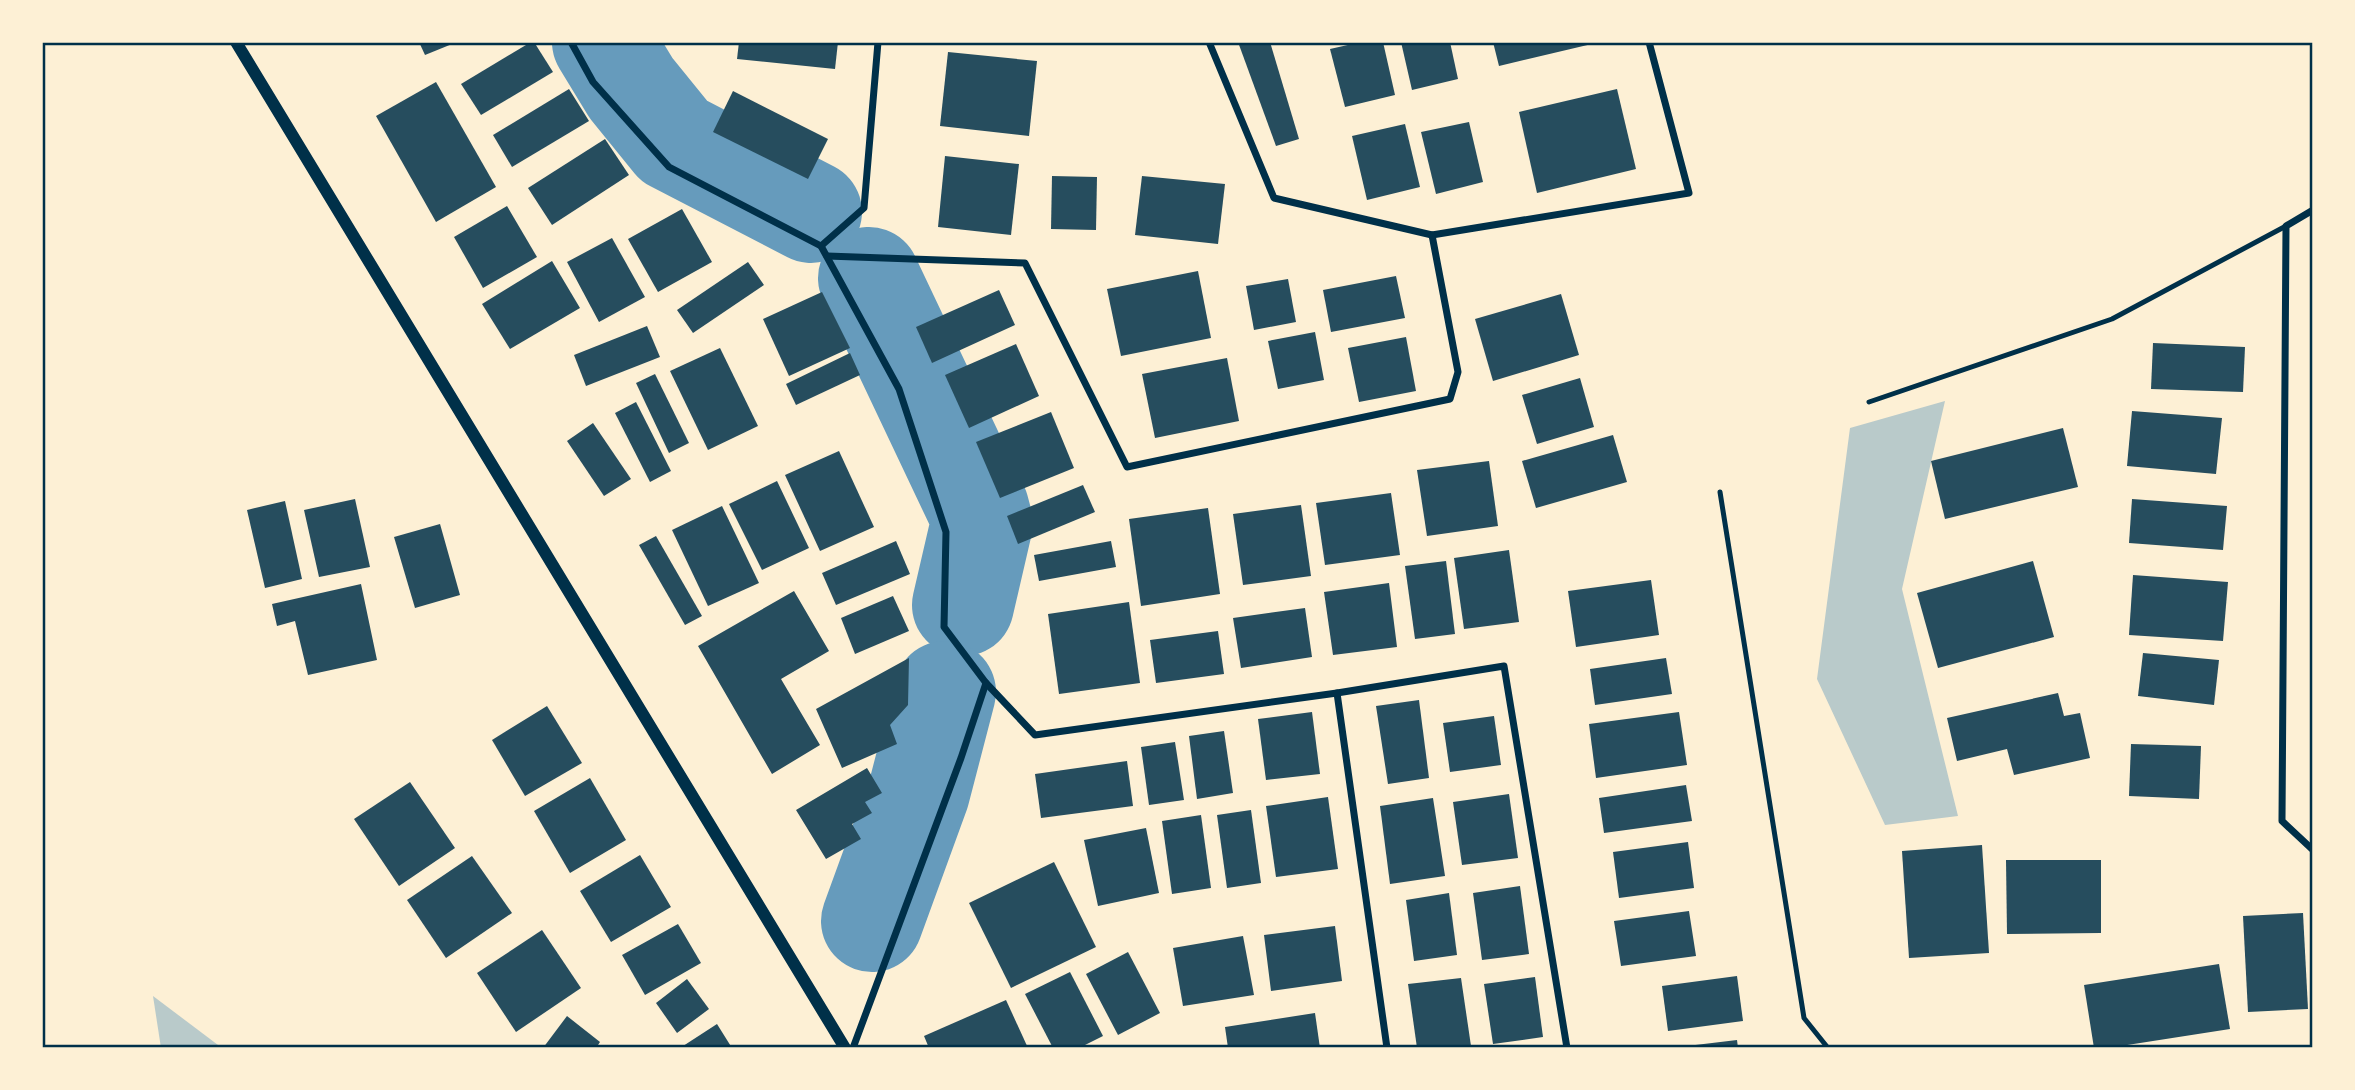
<svg xmlns="http://www.w3.org/2000/svg" width="2355" height="1090" font-family="Poppins,sans-serif">
	<style>
		.green { fill: #b9caca }
		.lines { fill: none; stroke-linecap: round; stroke-linejoin: round }
		.river { stroke: #669bbc; stroke-width: 102 }
		.building { fill: #264d5e }
		.service { stroke: #003049; stroke-width: 5 }
		.minor { stroke: #003049; stroke-width: 7 }
		.tertiary { stroke: #003049; stroke-width: 12 }
		.neatline { fill: none; stroke: #003049; stroke-width: 2.5 }
	</style>
	<rect width="100%" height="100%" fill="#fdf0d5"/>
	<g class="green">
		<polygon points="1945,401 1902,589 1958,816 1885,825 1817,679 1850,428"/>
		<polygon points="153,996 222,1048 161,1048"/>
	</g>
	<g class="lines">
		<g class="river">
			<polyline points="603,42 631,88 674,141 811,212"/>
			<polyline points="869,278 978,508 982,523 963,605"/>
			<polyline points="872,921 919,792 945,692"/>
		</g>
	</g>
	<g class="building">
		<polygon points="419,42 457,42 425,55"/>
		<polygon points="531,42 534,42 553,72 481,115 461,84"/>
		<polygon points="739,42 838,42 835,69 737,59"/>
		<polygon points="1238,42 1270,42 1299,139 1276,146"/>
		<polygon points="1361,42 1383,42 1395,95 1345,107 1330,49"/>
		<polygon points="1401,42 1450,42 1458,79 1412,90"/>
		<polygon points="1493,42 1596,42 1596,43 1499,66"/>
		<polygon points="948,52 1037,61 1029,136 940,126"/>
		<polygon points="436,82 496,187 436,222 376,116"/>
		<polygon points="569,89 589,121 512,167 493,135"/>
		<polygon points="1617,89 1636,169 1537,193 1519,112"/>
		<polygon points="733,91 828,139 808,179 713,132"/>
		<polygon points="1469,122 1483,182 1436,194 1421,132"/>
		<polygon points="1405,124 1420,187 1367,200 1352,136"/>
		<polygon points="605,139 629,175 552,225 528,188"/>
		<polygon points="945,156 1019,164 1011,235 938,227"/>
		<polygon points="1052,176 1097,177 1096,230 1051,229"/>
		<polygon points="1142,176 1225,184 1218,244 1135,235"/>
		<polygon points="507,206 537,257 483,288 454,237"/>
		<polygon points="682,209 712,262 658,292 628,239"/>
		<polygon points="612,238 645,297 599,322 567,262"/>
		<polygon points="552,261 580,308 510,349 482,304"/>
		<polygon points="748,262 764,285 693,333 677,310"/>
		<polygon points="1198,271 1211,338 1121,356 1107,289"/>
		<polygon points="1396,276 1405,318 1331,332 1323,290"/>
		<polygon points="1288,279 1296,322 1254,330 1246,286"/>
		<polygon points="999,290 1015,325 932,363 916,327"/>
		<polygon points="822,292 850,348 789,376 763,319"/>
		<polygon points="1561,294 1579,355 1493,381 1475,319"/>
		<polygon points="647,326 660,357 586,386 574,355"/>
		<polygon points="1315,332 1324,380 1278,389 1268,341"/>
		<polygon points="1406,337 1416,391 1359,402 1348,348"/>
		<polygon points="2153,343 2245,347 2243,392 2151,389"/>
		<polygon points="1016,344 1039,396 969,428 945,375"/>
		<polygon points="720,348 758,426 708,450 670,371"/>
		<polygon points="850,353 860,375 796,405 786,384"/>
		<polygon points="1227,358 1239,421 1155,438 1142,374"/>
		<polygon points="655,374 689,443 669,453 636,383"/>
		<polygon points="1580,378 1594,427 1537,444 1522,395"/>
		<polygon points="636,402 671,471 650,482 615,413"/>
		<polygon points="2132,411 2222,418 2216,474 2127,466"/>
		<polygon points="1051,412 1074,468 1000,498 976,442"/>
		<polygon points="593,423 631,479 604,496 567,441"/>
		<polygon points="2063,428 2078,487 1945,519 1931,461"/>
		<polygon points="1613,435 1627,482 1536,508 1522,461"/>
		<polygon points="839,451 874,527 820,551 785,475"/>
		<polygon points="1489,461 1498,526 1427,536 1417,470"/>
		<polygon points="777,481 809,548 762,570 729,504"/>
		<polygon points="1083,485 1095,512 1018,544 1007,516"/>
		<polygon points="1391,493 1400,555 1325,565 1316,503"/>
		<polygon points="355,499 370,567 319,577 304,510"/>
		<polygon points="2132,499 2227,506 2223,550 2129,543"/>
		<polygon points="285,501 302,579 265,588 247,510"/>
		<polygon points="1301,505 1311,576 1243,585 1233,514"/>
		<polygon points="722,506 759,583 708,606 672,530"/>
		<polygon points="1208,508 1220,594 1141,606 1129,519"/>
		<polygon points="440,524 460,595 415,608 394,537"/>
		<polygon points="656,536 702,616 685,625 639,545"/>
		<polygon points="896,541 910,574 836,605 822,573"/>
		<polygon points="1111,541 1116,567 1039,581 1034,555"/>
		<polygon points="1509,550 1519,622 1464,629 1454,558"/>
		<polygon points="1446,561 1455,634 1415,639 1405,566"/>
		<polygon points="2033,561 2054,637 1938,668 1917,593"/>
		<polygon points="2133,575 2228,582 2223,641 2129,635"/>
		<polygon points="1651,580 1659,635 1576,647 1568,591"/>
		<polygon points="1389,583 1397,647 1333,655 1324,592"/>
		<polygon points="361,584 377,660 308,675 295,621 277,626 272,604"/>
		<polygon points="794,591 829,651 781,679 820,745 772,774 698,646"/>
		<polygon points="893,596 909,631 855,654 841,618"/>
		<polygon points="1129,602 1140,683 1059,694 1048,614"/>
		<polygon points="1305,608 1312,657 1241,668 1233,618"/>
		<polygon points="1218,631 1224,674 1156,683 1150,640"/>
		<polygon points="2143,653 2219,660 2214,705 2138,696"/>
		<polygon points="909,658 908,705 890,725 897,744 842,768 816,709"/>
		<polygon points="1666,658 1672,694 1595,705 1590,669"/>
		<polygon points="2058,693 2064,716 2080,713 2090,758 2014,775 2007,749 1957,761 1947,718"/>
		<polygon points="1419,700 1429,778 1388,784 1376,706"/>
		<polygon points="547,706 582,763 525,796 492,740"/>
		<polygon points="1312,712 1320,774 1266,780 1258,719"/>
		<polygon points="1679,712 1687,765 1596,778 1589,724"/>
		<polygon points="1494,716 1501,765 1450,772 1443,723"/>
		<polygon points="1224,731 1233,793 1197,799 1189,736"/>
		<polygon points="1175,742 1184,800 1149,805 1141,747"/>
		<polygon points="2131,744 2201,746 2199,799 2129,796"/>
		<polygon points="1127,761 1133,806 1041,818 1035,774"/>
		<polygon points="867,768 882,793 865,802 872,813 852,824 861,839 826,859 796,810"/>
		<polygon points="590,778 626,840 570,873 534,811"/>
		<polygon points="410,782 455,848 399,886 354,819"/>
		<polygon points="1686,785 1692,821 1604,833 1599,798"/>
		<polygon points="1509,794 1518,858 1462,865 1453,802"/>
		<polygon points="1328,797 1338,869 1276,877 1266,806"/>
		<polygon points="1433,798 1445,876 1390,884 1380,806"/>
		<polygon points="1251,810 1261,883 1227,888 1217,815"/>
		<polygon points="1201,815 1211,888 1172,894 1162,821"/>
		<polygon points="1146,828 1159,893 1098,906 1084,840"/>
		<polygon points="1688,842 1694,888 1619,898 1613,852"/>
		<polygon points="1982,845 1989,953 1909,958 1902,851"/>
		<polygon points="640,855 671,907 611,942 580,891"/>
		<polygon points="472,856 512,913 446,958 407,900"/>
		<polygon points="2006,860 2101,860 2101,933 2007,934"/>
		<polygon points="1054,862 1096,947 1011,988 969,903"/>
		<polygon points="1520,886 1529,954 1482,960 1473,893"/>
		<polygon points="1449,893 1457,955 1414,961 1406,900"/>
		<polygon points="1689,911 1696,956 1621,966 1614,921"/>
		<polygon points="2303,913 2308,1009 2248,1012 2243,916"/>
		<polygon points="678,924 701,963 645,995 622,955"/>
		<polygon points="1335,926 1342,981 1271,991 1264,935"/>
		<polygon points="542,930 581,988 516,1032 477,973"/>
		<polygon points="1243,936 1254,995 1183,1006 1173,948"/>
		<polygon points="1128,952 1160,1013 1118,1035 1086,974"/>
		<polygon points="2219,964 2230,1029 2108,1048 2094,1048 2084,985"/>
		<polygon points="1070,972 1103,1036 1079,1048 1053,1048 1025,994"/>
		<polygon points="1737,976 1743,1021 1668,1031 1662,986"/>
		<polygon points="1535,977 1543,1037 1493,1044 1484,984"/>
		<polygon points="1461,978 1471,1046 1417,1048 1408,984"/>
		<polygon points="687,979 709,1009 677,1033 656,1003"/>
		<polygon points="1006,1000 1028,1048 929,1048 924,1036"/>
		<polygon points="1315,1013 1320,1048 1228,1048 1225,1027"/>
		<polygon points="567,1016 600,1042 596,1048 543,1048"/>
		<polygon points="717,1024 732,1048 680,1048"/>
		<polygon points="1737,1040 1738,1048 1687,1048 1687,1046"/>
	</g>
	<g class="lines">
		<g class="service">
			<polyline points="1869,402 2112,319 2286,226"/>
			<polyline points="1720,492 1804,1018 1828,1048"/>
		</g>
		<g class="minor">
			<polyline points="571,42 593,82 669,167 821,246 899,389 946,532 944,627 986,683 961,758 853,1048"/>
			<polyline points="1209,42 1274,198 1432,235 1689,193 1649,42"/>
			<polyline points="2313,210 2286,226 2282,821 2313,850"/>
			<polyline points="821,246 864,208 878,42"/>
			<polyline points="827,256 1025,263 1127,467 1450,399 1458,372 1432,235"/>
			<polyline points="986,683 1035,735 1337,693 1504,666 1567,1048"/>
			<polyline points="1337,693 1387,1048"/>
		</g>
		<polyline class="tertiary" points="236,42 845,1048"/>
	</g>
	<rect width="2355" height="1090" fill="none" stroke="#fdf0d5" stroke-width="88"/>
	<rect x="44" y="44" width="2267" height="1002" class="neatline"/>
</svg>
